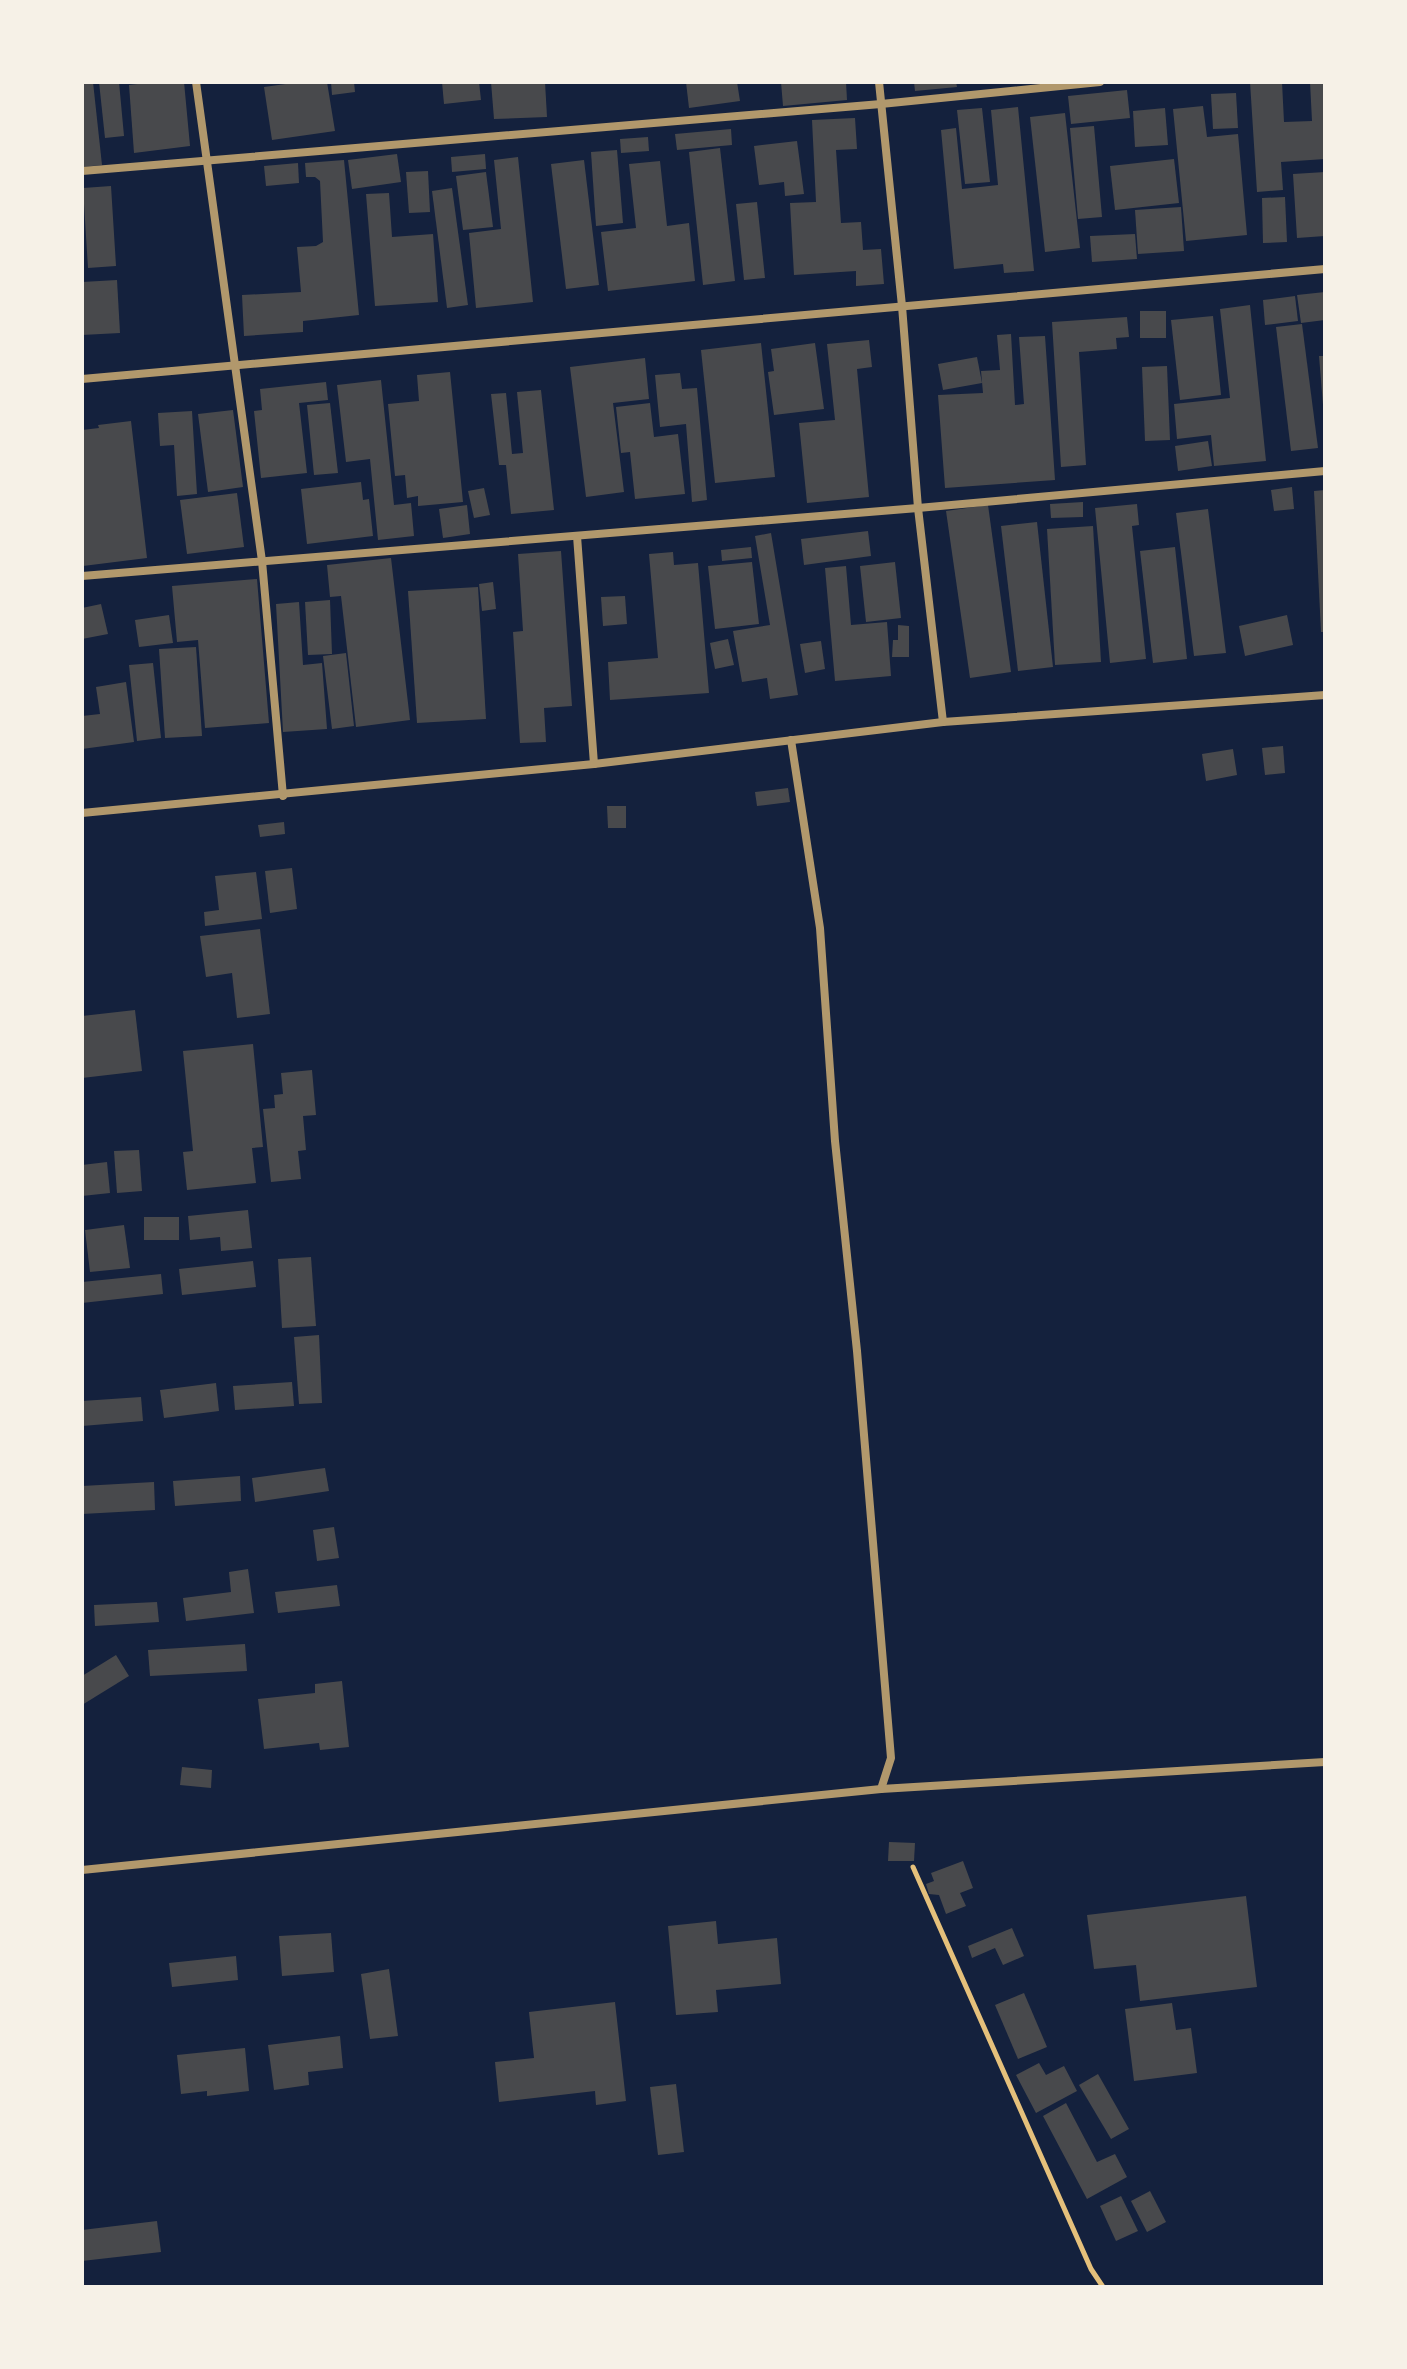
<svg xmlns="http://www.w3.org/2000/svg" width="1407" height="2369" font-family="'IBM Plex Sans',sans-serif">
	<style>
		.building { fill: #48494c }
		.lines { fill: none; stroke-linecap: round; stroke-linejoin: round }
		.path { stroke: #e5c07b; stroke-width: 5 }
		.minor { stroke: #b1986c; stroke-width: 8 }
	</style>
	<rect width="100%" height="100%" fill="#14213d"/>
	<g class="building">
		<polygon points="82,82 93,82 102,165 82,167"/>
		<polygon points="99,82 119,82 124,136 105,138"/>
		<polygon points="154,82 184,82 190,146 134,153 129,85"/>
		<polygon points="300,82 327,82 335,131 272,140 264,87"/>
		<polygon points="331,82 354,82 355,92 332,95"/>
		<polygon points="442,82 479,82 481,100 444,104"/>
		<polygon points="491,82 545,82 547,117 494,119"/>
		<polygon points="686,82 737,82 740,101 689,108"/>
		<polygon points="781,82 846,82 847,100 783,106"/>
		<polygon points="914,82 956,82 957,87 915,91"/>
		<polygon points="1250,82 1282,82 1284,122 1312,121 1310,82 1325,82 1325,159 1281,162 1283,190 1257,192"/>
		<polygon points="1127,90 1130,118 1071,124 1068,96"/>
		<polygon points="1236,93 1238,128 1213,129 1211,94"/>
		<polygon points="1203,106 1207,137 1238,134 1247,235 1186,241 1173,109"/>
		<polygon points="1018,107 1034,271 1004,273 1003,264 954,269 941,130 956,128 962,189 998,185 991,110"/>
		<polygon points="982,108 990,182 965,184 957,110"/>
		<polygon points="1165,108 1168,145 1135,147 1133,111"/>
		<polygon points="1065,113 1080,248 1045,252 1030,117"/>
		<polygon points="855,118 857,149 836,150 841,223 861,222 863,250 881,249 884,284 856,286 856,271 794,275 790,203 816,202 812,120"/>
		<polygon points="1094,126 1102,217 1078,219 1070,128"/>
		<polygon points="731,129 732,145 677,150 675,134"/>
		<polygon points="648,137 649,151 621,153 620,139"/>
		<polygon points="797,141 804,194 785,196 784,182 759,185 754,146"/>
		<polygon points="720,148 735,281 703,285 689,152"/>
		<polygon points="617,150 623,223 596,226 591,152"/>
		<polygon points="397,154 401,182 352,189 348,160"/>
		<polygon points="485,154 486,169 452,172 451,157"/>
		<polygon points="518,157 533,302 476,308 469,233 501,229 494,160"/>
		<polygon points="1174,159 1179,203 1115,210 1110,166"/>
		<polygon points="344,160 359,315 303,321 303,332 244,336 242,295 301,292 297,247 316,246 323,242 320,181 315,177 306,177 305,163"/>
		<polygon points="584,160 599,285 566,289 551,164"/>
		<polygon points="660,161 667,226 689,223 695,281 608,291 601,232 636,228 629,164"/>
		<polygon points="298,163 299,183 266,186 264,166"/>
		<polygon points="428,171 430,212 409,213 406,172"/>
		<polygon points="486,172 493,227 463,230 456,176"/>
		<polygon points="1325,172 1325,236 1297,238 1293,174"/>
		<polygon points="111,186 116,266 88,268 83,188"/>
		<polygon points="452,188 468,305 447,308 432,191"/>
		<polygon points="389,193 392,237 433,234 438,302 375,306 366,194"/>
		<polygon points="1285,197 1287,242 1263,243 1262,198"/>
		<polygon points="757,202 765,278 744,280 736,204"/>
		<polygon points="1181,207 1184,251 1138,254 1135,210"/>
		<polygon points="1135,234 1137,259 1092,262 1090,236"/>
		<polygon points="117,280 120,333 82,335 82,282"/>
		<polygon points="1325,292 1325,320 1301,323 1297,295"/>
		<polygon points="1295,296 1298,321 1265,325 1263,300"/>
		<polygon points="1250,305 1266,461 1214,466 1211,435 1177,439 1174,404 1230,398 1220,309"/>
		<rect x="1140" y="311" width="26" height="27"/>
		<polygon points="1213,316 1221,395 1180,400 1171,320"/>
		<polygon points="1127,317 1129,337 1116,338 1117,349 1079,352 1086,465 1061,467 1052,322"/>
		<polygon points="1302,324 1318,448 1291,451 1276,327"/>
		<polygon points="1011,334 1015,405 1024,404 1019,337 1045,336 1055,480 945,488 938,395 983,393 981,371 1000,370 997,335"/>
		<polygon points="869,340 872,367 857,369 869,497 807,503 799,423 835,420 827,344"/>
		<polygon points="761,343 775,477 715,483 701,350"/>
		<polygon points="815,343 824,409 774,415 768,372 774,371 771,349"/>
		<polygon points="1319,356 1325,356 1325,405 1323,405"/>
		<polygon points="977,357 982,383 943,390 938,364"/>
		<polygon points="645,358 649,399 613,403 624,492 586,497 570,367"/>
		<polygon points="1167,366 1170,440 1145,441 1142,367"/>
		<polygon points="450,372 463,502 418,506 418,496 407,498 405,475 395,476 388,404 419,401 417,375"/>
		<polygon points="680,373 682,389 697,388 707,500 692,502 686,424 660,427 655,375"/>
		<polygon points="381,380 394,505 411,503 414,536 378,540 370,459 346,462 337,385"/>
		<polygon points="326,382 328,400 299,403 307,473 261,478 254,411 262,410 260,389"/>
		<polygon points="541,390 554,510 511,514 506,465 499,465 491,394 506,393 512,454 523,453 517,392"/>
		<polygon points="330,403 338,473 314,475 307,405"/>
		<polygon points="650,403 654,437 678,434 685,494 635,499 630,452 621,453 616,407"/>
		<polygon points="233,410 243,487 208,492 198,414"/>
		<polygon points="192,411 197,494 177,496 174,445 160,446 158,413"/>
		<polygon points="131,421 147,558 83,566 82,430 99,428 98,425"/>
		<polygon points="1208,441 1212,466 1178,471 1175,446"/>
		<polygon points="361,482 363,500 369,499 373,536 307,544 301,489"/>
		<polygon points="1292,487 1294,509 1274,511 1271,490"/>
		<polygon points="484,488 490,515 474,518 468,491"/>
		<polygon points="1325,490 1325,632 1321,632 1314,491"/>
		<polygon points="237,493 244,547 187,554 180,500"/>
		<polygon points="1083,502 1083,517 1051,518 1050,504"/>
		<polygon points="1137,504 1139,525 1132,526 1146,659 1110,663 1095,508"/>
		<polygon points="467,505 470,534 443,538 439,509"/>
		<polygon points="988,505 1011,672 970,678 946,511"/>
		<polygon points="1208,509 1226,653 1194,656 1176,513"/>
		<polygon points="1037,522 1053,667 1018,671 1001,526"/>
		<polygon points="1093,526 1101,662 1055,665 1047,529"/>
		<polygon points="868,531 871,556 804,565 801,539"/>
		<polygon points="771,533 798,695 770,699 767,678 742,682 733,631 770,625 755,536"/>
		<polygon points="751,547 752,558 722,561 721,550"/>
		<polygon points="1175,547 1187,659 1153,663 1140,551"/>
		<polygon points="561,551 572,706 544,708 546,742 520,743 513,632 523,631 518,554"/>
		<polygon points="673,552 674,565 698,563 709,693 610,700 608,662 658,658 649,554"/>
		<polygon points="391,558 410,720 356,727 341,596 330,597 327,565"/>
		<polygon points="752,562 759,624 715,629 708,566"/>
		<polygon points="895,562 901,618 866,622 860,566"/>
		<polygon points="846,566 851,625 887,622 891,676 835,681 825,568"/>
		<polygon points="257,579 269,723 205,728 198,640 177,642 172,586"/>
		<polygon points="493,582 496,609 482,611 479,584"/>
		<polygon points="478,587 486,719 417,723 408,591"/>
		<polygon points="625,596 627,624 603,626 601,597"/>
		<polygon points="330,600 332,654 308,655 305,602"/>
		<polygon points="299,602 303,665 322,663 327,729 283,732 276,604"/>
		<polygon points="101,604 108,634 82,639 82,608"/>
		<polygon points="169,615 173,643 139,647 135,620"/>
		<polygon points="1287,615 1293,645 1245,656 1239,626"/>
		<polygon points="898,625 909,626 909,657 892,657 893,640 898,640"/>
		<polygon points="728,639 734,665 715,669 710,643"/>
		<polygon points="821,641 825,669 805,673 800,644"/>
		<polygon points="196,647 202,736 165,738 159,649"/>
		<polygon points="346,653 354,726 332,729 323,656"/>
		<polygon points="153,663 161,738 137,741 129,665"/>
		<polygon points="126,682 134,742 82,749 82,716 100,714 96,687"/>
		<polygon points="1283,746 1285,773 1265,775 1262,748"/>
		<polygon points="1233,749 1237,775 1206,781 1202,754"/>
		<polygon points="788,788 790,802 757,806 755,792"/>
		<polygon points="607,806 626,806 626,828 608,828"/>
		<polygon points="284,822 285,834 260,837 258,825"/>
		<polygon points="292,868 297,909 270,913 265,871"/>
		<polygon points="256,872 262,919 205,926 204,912 219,910 215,876"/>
		<polygon points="260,929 270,1014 237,1018 232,973 206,977 200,936"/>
		<polygon points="135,1010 142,1071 82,1078 82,1016"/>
		<polygon points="253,1044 263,1147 252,1148 256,1183 187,1190 183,1152 193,1151 183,1051"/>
		<polygon points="312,1070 316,1115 303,1116 306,1150 298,1151 301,1179 271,1182 263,1109 275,1108 274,1095 283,1094 281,1073"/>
		<polygon points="139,1150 142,1191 117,1193 114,1151"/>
		<polygon points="107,1162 110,1193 82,1196 82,1165"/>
		<polygon points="248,1210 252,1248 221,1251 220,1237 190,1240 188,1216"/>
		<rect x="144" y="1217" width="35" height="23"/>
		<polygon points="124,1225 130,1268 90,1272 85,1230"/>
		<polygon points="311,1257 316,1326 282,1328 278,1259"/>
		<polygon points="253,1261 256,1287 182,1295 179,1269"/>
		<polygon points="161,1274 163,1294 82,1303 82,1282"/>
		<polygon points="319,1335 322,1403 299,1404 294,1337"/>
		<polygon points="292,1382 294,1406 235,1410 233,1386"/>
		<polygon points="216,1383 219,1411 164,1418 160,1390"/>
		<polygon points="141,1397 143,1421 82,1426 82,1401"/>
		<polygon points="325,1468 329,1491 255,1502 252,1478"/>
		<polygon points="240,1476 241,1501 175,1506 173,1481"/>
		<polygon points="154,1482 155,1510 82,1514 82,1486"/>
		<polygon points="334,1527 339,1558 317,1561 313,1530"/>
		<polygon points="248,1569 254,1613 186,1621 183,1598 231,1592 229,1572"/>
		<polygon points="337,1585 340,1606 278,1613 275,1592"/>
		<polygon points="157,1602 159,1622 95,1626 94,1605"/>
		<polygon points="245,1644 247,1671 150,1676 148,1650"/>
		<polygon points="116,1655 129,1676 82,1705 82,1676"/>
		<polygon points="342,1681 349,1747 320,1750 319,1743 264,1749 258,1699 315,1693 315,1684"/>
		<polygon points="182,1767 212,1770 211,1788 180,1785"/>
		<polygon points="889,1842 915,1843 914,1861 888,1861"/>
		<polygon points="963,1861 973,1888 960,1893 966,1906 946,1914 939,1895 929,1894 926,1884 934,1881 931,1873"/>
		<polygon points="1246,1896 1257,1987 1140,2001 1136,1965 1094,1969 1087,1915"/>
		<polygon points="716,1921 718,1944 777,1938 781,1984 716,1990 718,2012 676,2015 668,1926"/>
		<polygon points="1012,1928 1024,1956 1003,1965 995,1948 972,1958 968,1946"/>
		<polygon points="331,1933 334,1972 282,1976 279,1936"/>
		<polygon points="236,1956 238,1980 172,1987 169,1963"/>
		<polygon points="389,1969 398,2036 370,2039 361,1974"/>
		<polygon points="1024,1993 1047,2047 1018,2059 995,2005"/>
		<polygon points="615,2002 626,2101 596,2105 595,2091 499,2102 495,2062 534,2058 529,2012"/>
		<polygon points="1172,2003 1176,2030 1191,2028 1197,2073 1134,2081 1125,2009"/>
		<polygon points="340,2036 343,2068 308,2072 309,2085 274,2090 268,2045"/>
		<polygon points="245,2048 249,2091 207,2096 207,2091 181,2094 177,2055"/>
		<polygon points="1039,2063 1046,2075 1064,2066 1077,2091 1036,2113 1016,2075"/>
		<polygon points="1098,2074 1129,2129 1111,2139 1079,2085"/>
		<polygon points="676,2084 684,2152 658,2155 650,2087"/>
		<polygon points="1066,2103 1097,2162 1115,2154 1127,2177 1087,2199 1043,2116"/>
		<polygon points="1150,2191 1166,2222 1147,2232 1131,2201"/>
		<polygon points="1121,2196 1138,2231 1116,2241 1100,2206"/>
		<polygon points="157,2221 161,2252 82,2261 82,2230"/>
	</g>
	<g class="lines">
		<polyline class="path" points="913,1867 1091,2269 1103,2287"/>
		<g class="minor">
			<polyline points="196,82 262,561 283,796"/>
			<polyline points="879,82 902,306 918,508 943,722"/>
			<polyline points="82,171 881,104 1100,82"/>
			<polyline points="82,379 1325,269"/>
			<polyline points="577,536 594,764"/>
			<polyline points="82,576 918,508 1325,471"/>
			<polyline points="791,740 820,928 835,1141 857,1351 891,1758 881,1789"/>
			<polyline points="82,813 594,764 943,722 1325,695"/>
			<polyline points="82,1870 881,1789 1325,1762"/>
		</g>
	</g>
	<rect width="1407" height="2369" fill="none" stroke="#f6f1e7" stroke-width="168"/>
</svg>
